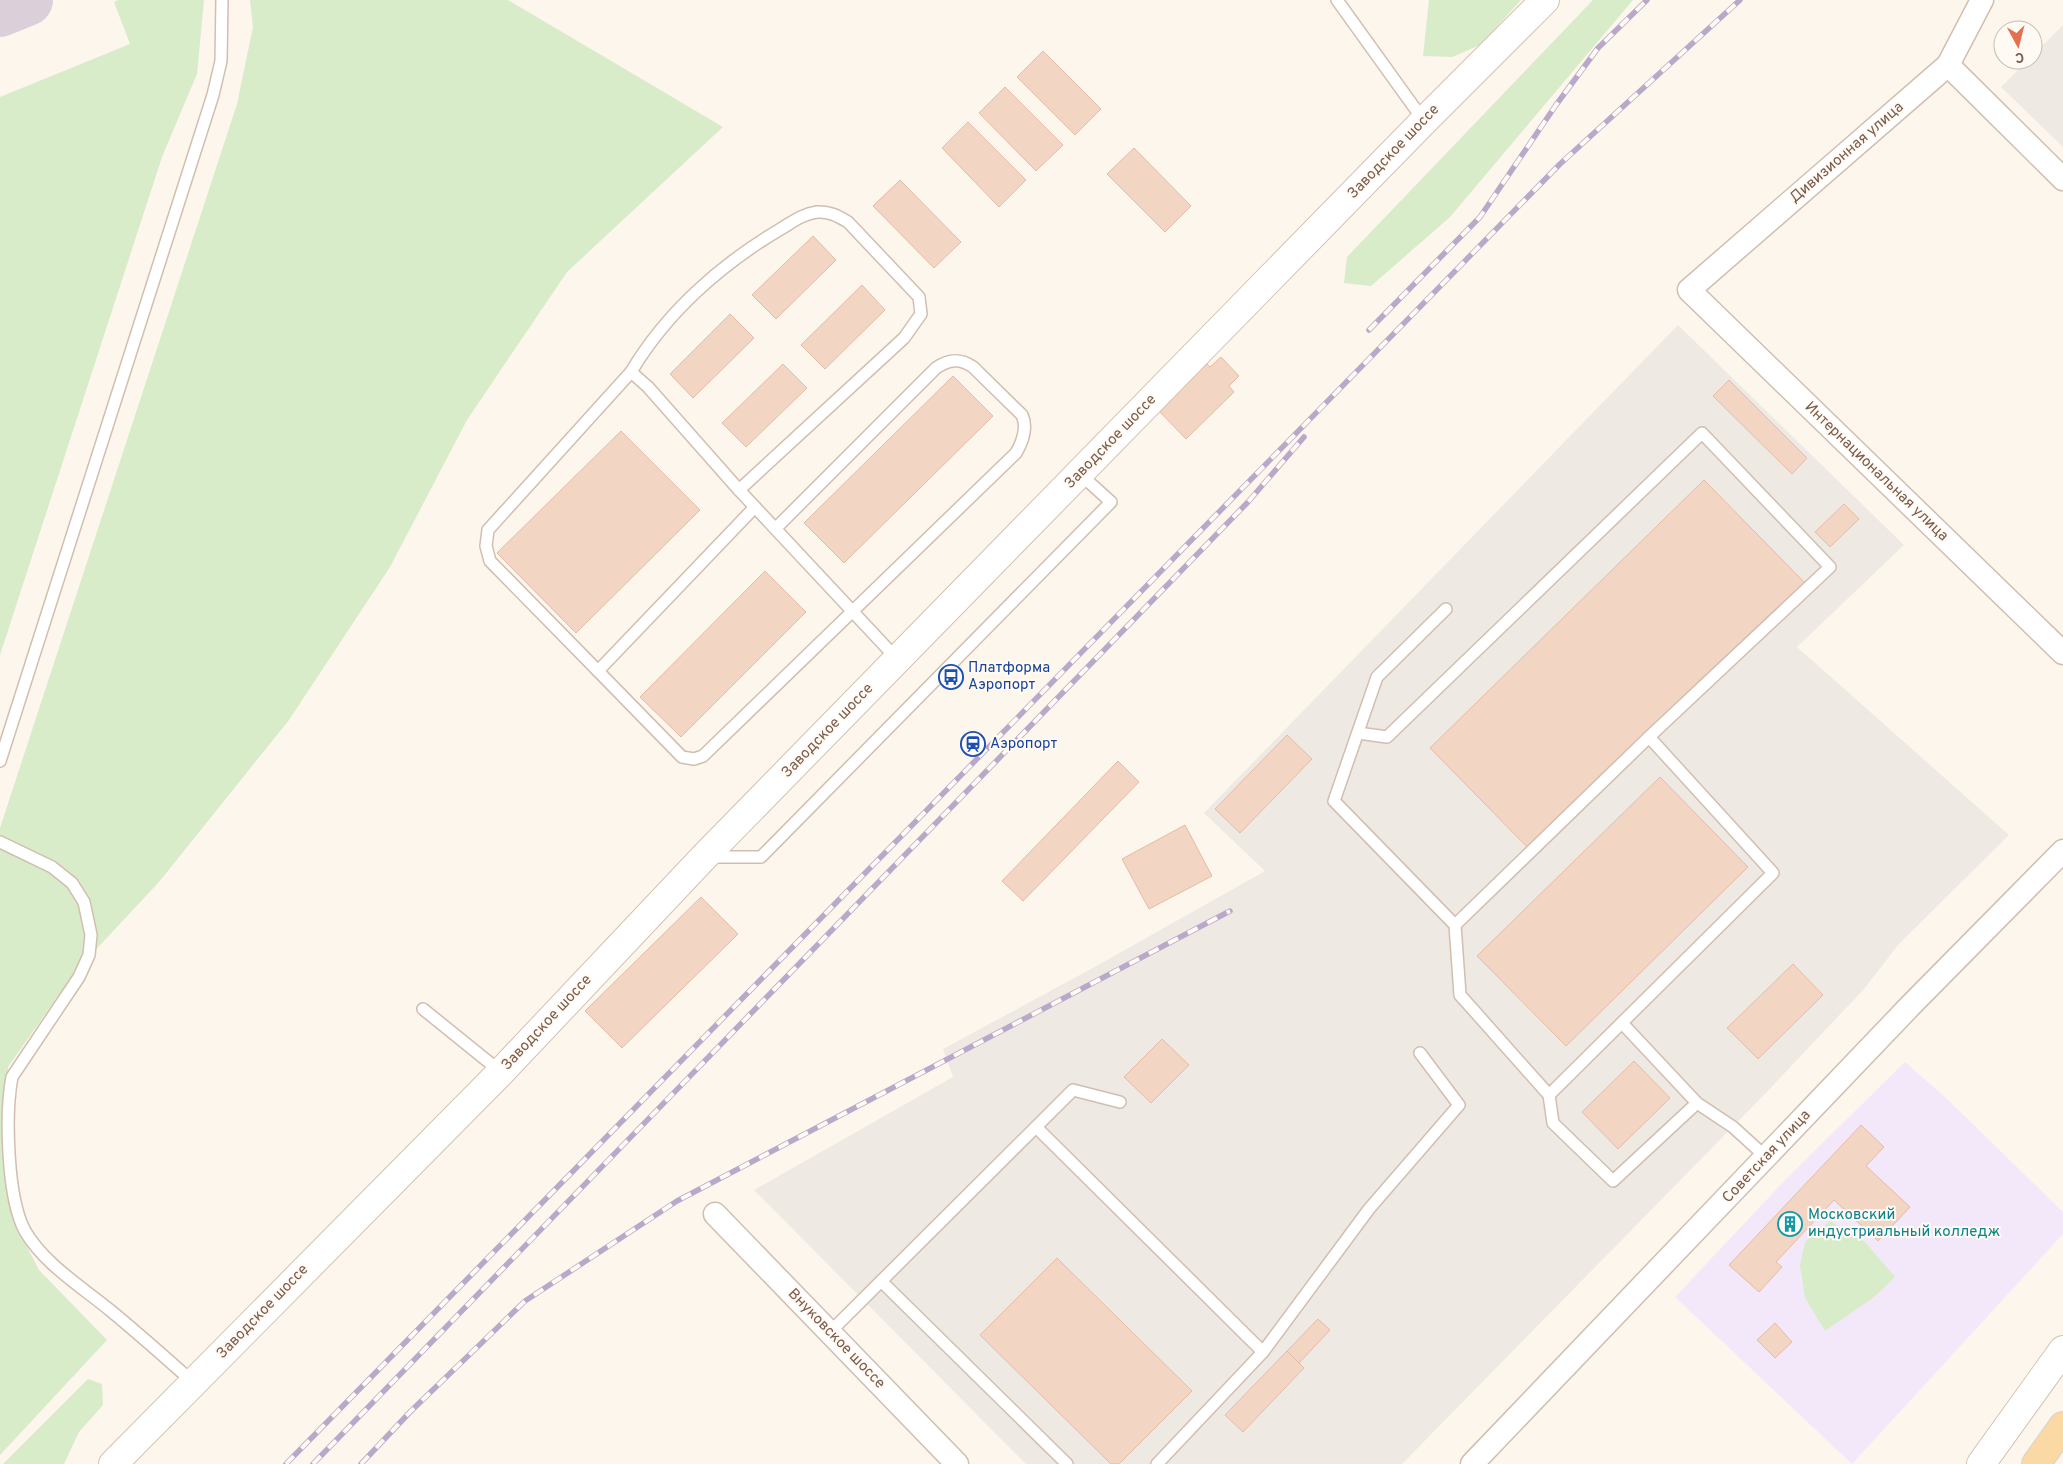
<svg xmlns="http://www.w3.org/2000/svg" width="2063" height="1464" font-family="Overpass,sans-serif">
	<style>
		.industrial { fill: #efe9e4 }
		.education { fill: #f3e8fa }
		.green { fill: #d8ecc9 }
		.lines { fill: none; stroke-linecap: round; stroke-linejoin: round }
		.taxiway { stroke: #dbcfda; stroke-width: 52 }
		.building { fill: #f3d5c3; stroke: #e6bba3 }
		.lane-casing { stroke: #d1beb0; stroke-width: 14 }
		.street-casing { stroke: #d1beb0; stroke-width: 25 }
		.secondary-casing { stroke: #d6c0b0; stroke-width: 30 }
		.primary-casing { stroke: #dad1cd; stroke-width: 30 }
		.lane { stroke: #fff; stroke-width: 11 }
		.street { stroke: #fff; stroke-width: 22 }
		.secondary { stroke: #fff; stroke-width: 28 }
		.primary { stroke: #fbd9a5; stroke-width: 28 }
		.rail-casing { stroke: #b9a8c9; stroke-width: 5.5 }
		.rail { stroke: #fffaf3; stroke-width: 4; stroke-dasharray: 11; stroke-linecap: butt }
		.labels { text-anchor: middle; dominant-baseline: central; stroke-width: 4; stroke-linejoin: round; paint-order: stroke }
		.street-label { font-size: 15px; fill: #7a5c4d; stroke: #fffaf3 }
		.transit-label { font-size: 15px; fill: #164399; stroke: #fffaf3; text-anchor: start }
		.culture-label { font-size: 15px; fill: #0d838f; stroke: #fffaf3; text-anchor: start }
	</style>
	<rect width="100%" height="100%" fill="#fdf6ec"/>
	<g class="industrial">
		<polygon points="2063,25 2063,147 2001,87 2028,60 2033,60 2033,55"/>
		<polygon points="1678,325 1904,545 1797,647 2009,835 1898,945 1864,989 1761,1098 1402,1464 1026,1464 754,1190 953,1077 943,1049 1091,969 1265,871 1204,813"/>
	</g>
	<polygon class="education" points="1905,1062 1947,1099 2063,1212 2063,1234 1852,1464 1675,1297 1788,1177"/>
	<g class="green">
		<polygon points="118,0 204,0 197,74 162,157 0,655 0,97 130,44 114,2"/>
		<polygon points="250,0 508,0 723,127 567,272 467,420 390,567 289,720 159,882 74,973 8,1067 7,1161 21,1235 39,1270 107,1340 0,1455 0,828 237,104 253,27"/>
		<polygon points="1429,0 1521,0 1480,45 1452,57 1423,56"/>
		<polygon points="1593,0 1633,0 1450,217 1371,286 1344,283 1347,257"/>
		<polygon points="1830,1221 1865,1242 1895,1277 1874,1297 1825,1331 1805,1298 1800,1265 1805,1242"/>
		<polygon points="88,1379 102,1384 103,1405 79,1432 64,1464 3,1464"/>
	</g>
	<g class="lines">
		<polyline class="taxiway" points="0,11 27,0"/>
	</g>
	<g class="building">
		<polygon points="1043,51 1101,109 1075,135 1017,77"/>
		<polygon points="1005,87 1063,145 1036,171 979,113"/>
		<polygon points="968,122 1026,180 999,207 942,148"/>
		<polygon points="1134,148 1191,206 1165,232 1107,174"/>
		<polygon points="900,180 961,242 934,268 873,206"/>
		<polygon points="813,236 836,260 776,319 752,295"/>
		<polygon points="862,285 885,310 825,369 801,345"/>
		<polygon points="730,314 754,338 693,398 670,374"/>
		<polygon points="1221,357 1239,376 1229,386 1234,392 1186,439 1158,410 1206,363 1210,367"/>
		<polygon points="783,364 807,388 746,447 722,423"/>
		<polygon points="953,376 993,416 844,563 804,523"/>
		<polygon points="1729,380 1807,458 1792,474 1713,396"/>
		<polygon points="621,431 700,510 576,633 497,553"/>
		<polygon points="1704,480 1805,583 1531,851 1430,748"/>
		<polygon points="1844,504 1859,519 1830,547 1815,532"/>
		<polygon points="765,571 806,612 681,737 640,697"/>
		<polygon points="1287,735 1312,759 1240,833 1215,809"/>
		<polygon points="1118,761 1139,782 1023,901 1002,881"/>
		<polygon points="1660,777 1748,867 1566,1046 1477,956"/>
		<polygon points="1185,825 1212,876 1149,909 1122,859"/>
		<polygon points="701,897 738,934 622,1048 585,1011"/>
		<polygon points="1793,964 1823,995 1758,1059 1727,1028"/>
		<polygon points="1162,1039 1189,1065 1151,1103 1124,1077"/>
		<polygon points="1634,1061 1670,1098 1618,1149 1582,1112"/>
		<polygon points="1861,1125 1884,1147 1866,1166 1910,1207 1878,1241 1834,1200 1776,1262 1782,1267 1759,1292 1729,1265"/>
		<polygon points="1057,1258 1192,1391 1119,1464 1111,1464 980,1335"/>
		<polygon points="1318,1319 1330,1330 1299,1363 1287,1351"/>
		<polygon points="1775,1323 1792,1342 1775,1358 1757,1340"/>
		<polygon points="1287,1351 1304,1368 1243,1432 1225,1415"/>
	</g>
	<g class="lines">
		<defs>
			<g id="lane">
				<polyline points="1337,0 1424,121"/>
				<polyline points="631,372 648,387 739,490 898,660"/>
				<path d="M755,507L598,671L682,757L694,759L703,756L1016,453C1023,441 1028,428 1022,415L973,367C960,358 949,359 936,368L776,528"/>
				<polyline points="1446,609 1377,677 1334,801 1455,925 1460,995 1549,1095 1553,1123 1613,1181 1697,1103"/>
				<path d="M598,671L490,561L486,546L488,530L631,372C666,313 720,265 779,230C791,223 802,214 817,212C829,211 838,216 848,222L919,297L921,314L904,338L739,490"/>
				<polyline points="1358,733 1387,737 1702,433 1830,567 1649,737 1455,925"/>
				<polyline points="0,761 213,95 221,61 222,0"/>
				<path d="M0,842L52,867L72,883L84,902L91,935L89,955L79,977L12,1077C5,1114 7,1198 25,1231C44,1264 82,1287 111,1311C139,1334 167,1359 194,1383"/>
				<polyline points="709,857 761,857 1111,502 1080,474"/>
				<polyline points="423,1009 501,1072"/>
				<polyline points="1622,1023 1697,1103 1733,1127 1766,1157"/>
				<polyline points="1549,1095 1773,873 1649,737"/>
				<polyline points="1036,1127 1263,1352"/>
				<polyline points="881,1281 1067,1464"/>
				<polyline points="830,1332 1073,1090 1120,1102"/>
				<polyline points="1157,1464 1263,1352 1369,1209 1459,1105 1420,1053"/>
			</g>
			<g id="street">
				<polyline points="1982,0 1948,65 1689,290 2063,653"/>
				<polyline points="1948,65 2063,179"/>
				<polyline points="715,1214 957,1464"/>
				<polyline points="1472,1464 1911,1005 2063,851"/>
			</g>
			<g id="secondary">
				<polyline points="113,1464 501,1072 704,857 1424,121 1545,0"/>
				<polyline points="1981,1464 2063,1350"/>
			</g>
			<polyline id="primary" points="2036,1464 2063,1426"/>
		</defs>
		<use href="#lane" class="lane-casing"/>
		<use href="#street" class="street-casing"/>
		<use href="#secondary" class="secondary-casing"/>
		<use href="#primary" class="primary-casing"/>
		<use href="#lane" class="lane"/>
		<use href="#street" class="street"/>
		<use href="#secondary" class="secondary"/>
		<use href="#primary" class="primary"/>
		<defs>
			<g id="rail">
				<polyline points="1369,330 1480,217 1556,105 1598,48 1647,0"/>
				<polyline points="286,1464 1560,164 1740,0"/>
				<polyline points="313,1464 1248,502 1304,437"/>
				<polyline points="361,1464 411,1411 525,1301 677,1201 1230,911"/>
			</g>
		</defs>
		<use href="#rail" class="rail-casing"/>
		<use href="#rail" class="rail"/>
	</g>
	<defs>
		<symbol id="bus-ring" viewBox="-11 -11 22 22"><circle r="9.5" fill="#fffaf3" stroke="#1a4fb4" stroke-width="1.5"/><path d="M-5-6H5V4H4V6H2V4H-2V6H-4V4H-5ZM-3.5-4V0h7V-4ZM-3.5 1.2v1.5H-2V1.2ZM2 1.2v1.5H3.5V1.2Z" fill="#1a4fb4"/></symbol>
		<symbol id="station-ring" viewBox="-11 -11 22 22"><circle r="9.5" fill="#fffaf3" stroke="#1a4fb4" stroke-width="1.5"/><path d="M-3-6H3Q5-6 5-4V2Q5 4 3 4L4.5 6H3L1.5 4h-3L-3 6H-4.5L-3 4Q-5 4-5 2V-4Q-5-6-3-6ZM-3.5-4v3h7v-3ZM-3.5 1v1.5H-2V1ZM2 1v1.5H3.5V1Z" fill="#1a4fb4"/></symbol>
		<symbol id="building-ring" viewBox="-11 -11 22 22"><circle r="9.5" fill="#fffaf3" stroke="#0f9aa8" stroke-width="1.5"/><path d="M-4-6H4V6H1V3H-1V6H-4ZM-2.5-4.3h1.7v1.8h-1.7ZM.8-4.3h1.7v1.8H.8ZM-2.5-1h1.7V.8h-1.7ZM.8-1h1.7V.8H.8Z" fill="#0f9aa8"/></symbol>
	</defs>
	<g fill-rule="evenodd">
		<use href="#bus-ring" x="937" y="663" width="28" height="28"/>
		<use href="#station-ring" x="959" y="730" width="28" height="28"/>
		<use href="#building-ring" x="1776" y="1210" width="28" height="28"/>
	</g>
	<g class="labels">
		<g class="street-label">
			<text transform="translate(1394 152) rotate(-46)">Заводское шоссе</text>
			<text transform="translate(1847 153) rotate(-41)">Дивизионная улица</text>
			<text transform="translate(1111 442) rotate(-46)">Заводское шоссе</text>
			<text transform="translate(1876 472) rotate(44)">Интернациональная улица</text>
			<text transform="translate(828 731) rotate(-46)">Заводское шоссе</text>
			<text transform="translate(547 1023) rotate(-47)">Заводское шоссе</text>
			<text transform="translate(1767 1157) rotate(-47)">Советская улица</text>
			<text transform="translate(263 1312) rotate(-46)">Заводское шоссе</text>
			<text transform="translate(836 1339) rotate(46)">Внуковское шоссе</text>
		</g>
		<g class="transit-label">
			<text x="968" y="668">Платформа<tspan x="968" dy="17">Аэропорт</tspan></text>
			<text x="990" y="744">Аэропорт</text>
		</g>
		<g class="culture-label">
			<text x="1808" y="1215">Московский<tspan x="1808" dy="17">индустриальный колледж</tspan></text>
		</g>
	</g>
	<g transform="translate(2018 45) rotate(173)"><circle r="24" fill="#fffaf3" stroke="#cabbb1"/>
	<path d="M0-4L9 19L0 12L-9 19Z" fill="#e76f51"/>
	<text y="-8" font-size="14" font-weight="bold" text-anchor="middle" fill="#7a5c4d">С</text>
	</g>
</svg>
